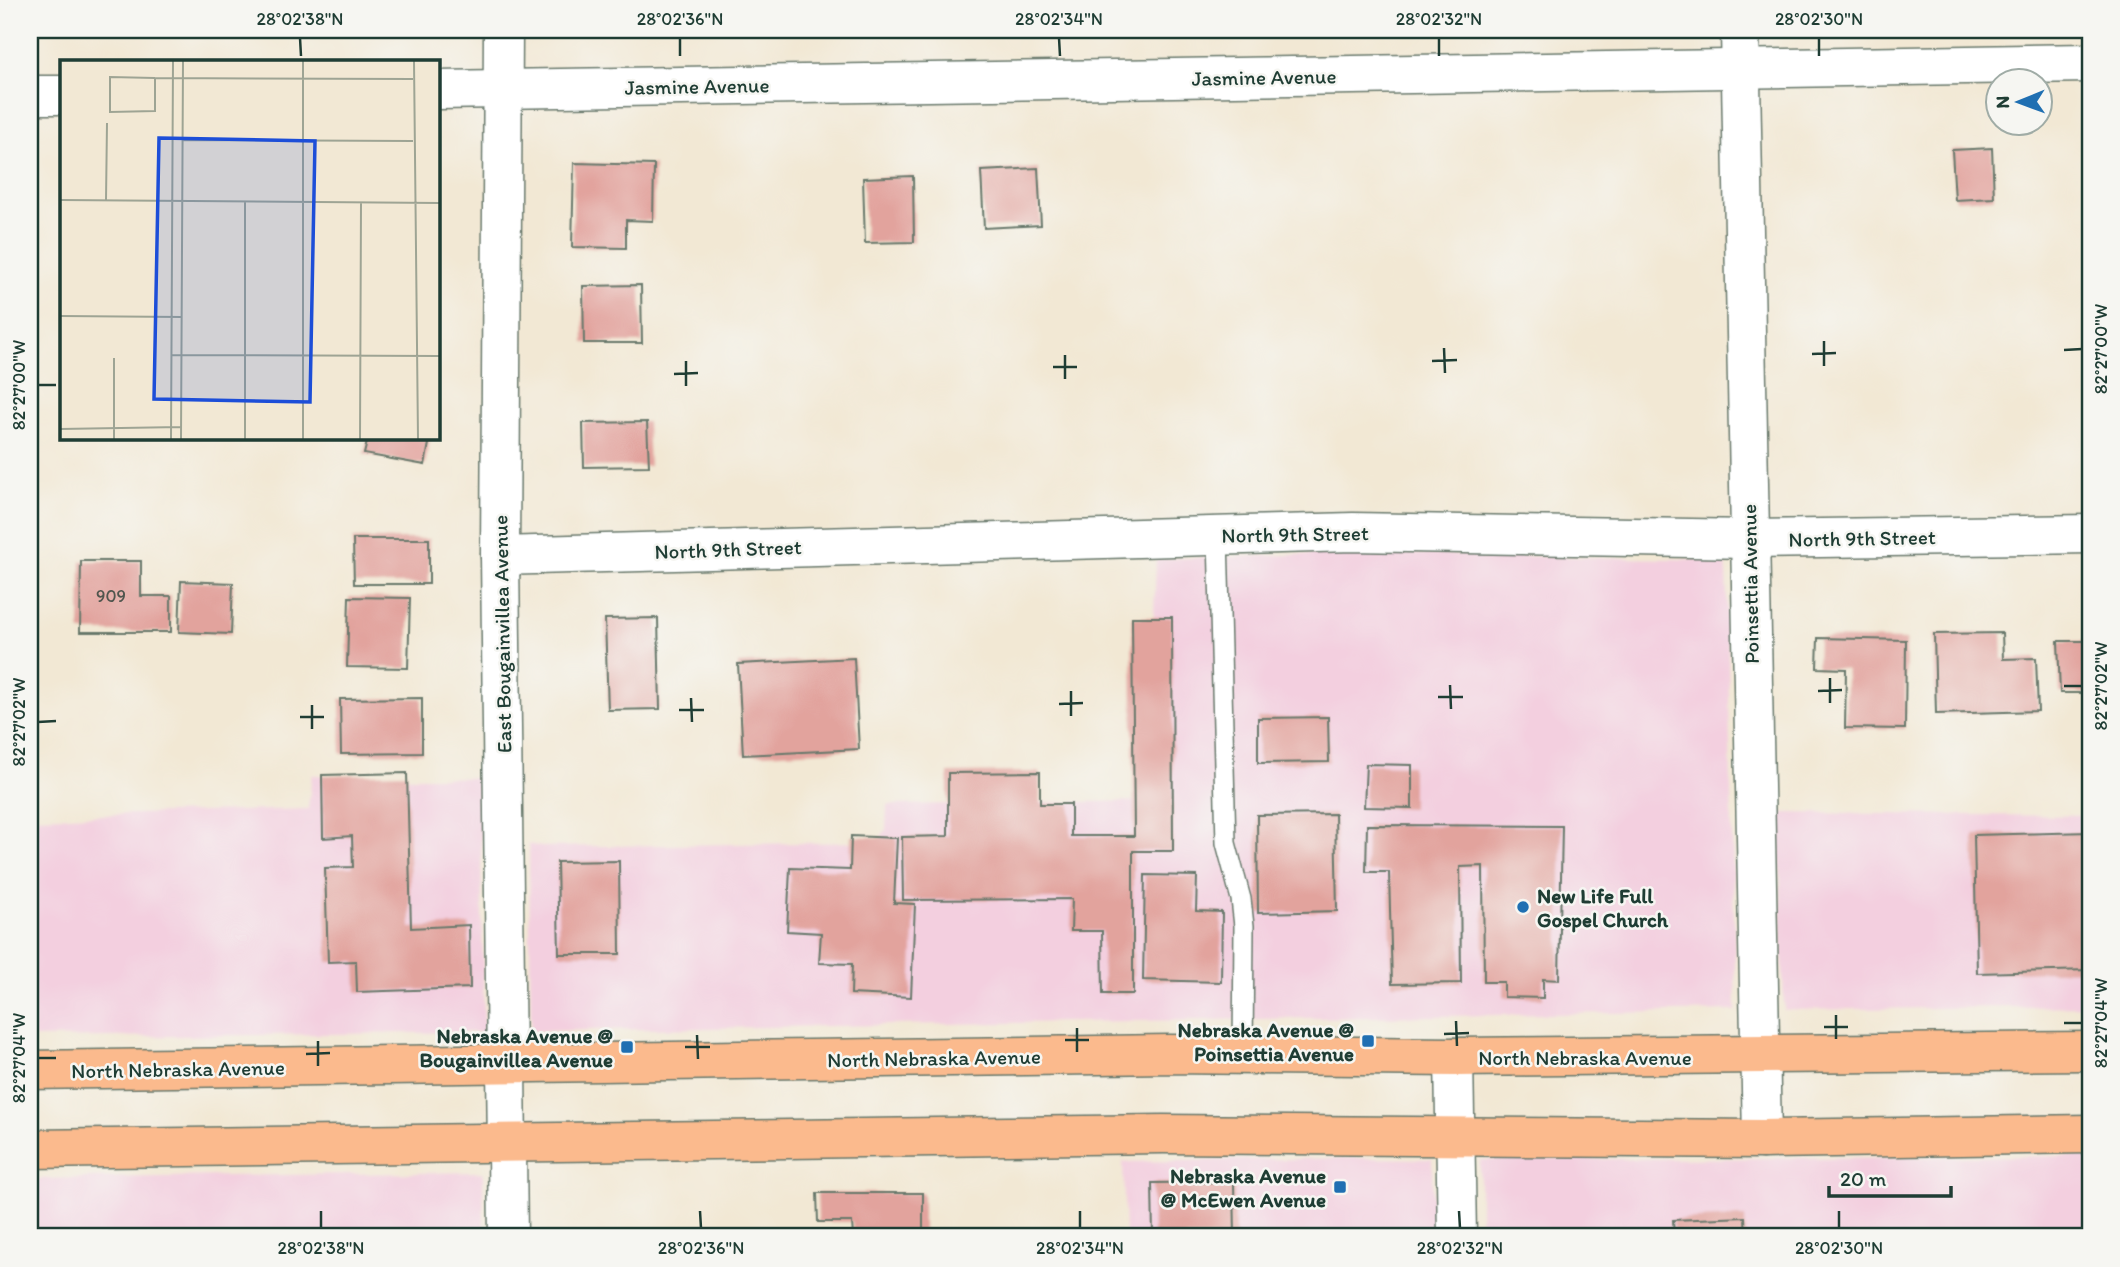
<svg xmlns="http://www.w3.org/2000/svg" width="2120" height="1267" font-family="Itim,sans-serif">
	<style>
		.built { fill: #f3cfdf }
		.building { fill: #e2a39d }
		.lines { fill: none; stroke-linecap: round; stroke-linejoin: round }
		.service-casing { stroke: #69796c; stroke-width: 22 }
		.minor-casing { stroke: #69796c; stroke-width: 41 }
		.tertiary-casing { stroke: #69796c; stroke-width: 41 }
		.primary-casing { stroke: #69796c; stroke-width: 41 }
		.service { stroke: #fff; stroke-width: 19 }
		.minor { stroke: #fff; stroke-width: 38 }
		.tertiary { stroke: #fff; stroke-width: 38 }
		.primary { stroke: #fbba8d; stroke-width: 38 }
		.ticks { fill: none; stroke: #1f3d34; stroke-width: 2.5 }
		.poi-dot { fill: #1f6fb2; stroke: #f6f6f2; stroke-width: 2.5 }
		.labels { text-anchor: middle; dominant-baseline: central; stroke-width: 5; stroke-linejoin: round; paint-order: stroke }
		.number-label { font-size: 18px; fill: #50564e }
		.street-label { font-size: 21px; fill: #1f3d34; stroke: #f6f6f2 }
		.poi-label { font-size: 21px; font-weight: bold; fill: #1f3d34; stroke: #f6f6f2; text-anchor: end }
		.inset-road { fill: none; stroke: #9ea494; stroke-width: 2 }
		.view { fill: #1d4ed8; fill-opacity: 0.15; stroke: #1d4ed8; stroke-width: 3.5 }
		.inset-edge { fill: none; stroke: #1f3d34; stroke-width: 3.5 }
		.neatline { fill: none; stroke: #1f3d34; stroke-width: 2.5 }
		.ticks-label { font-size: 18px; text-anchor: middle; fill: #1f3d34 }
	</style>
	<rect width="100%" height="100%" fill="#f6f6f2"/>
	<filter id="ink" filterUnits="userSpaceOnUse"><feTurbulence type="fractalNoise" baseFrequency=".0143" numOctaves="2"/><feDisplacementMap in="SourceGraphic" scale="14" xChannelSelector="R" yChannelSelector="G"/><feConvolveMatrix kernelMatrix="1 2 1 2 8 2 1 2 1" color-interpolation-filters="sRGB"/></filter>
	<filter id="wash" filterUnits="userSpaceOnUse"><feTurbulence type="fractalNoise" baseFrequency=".00686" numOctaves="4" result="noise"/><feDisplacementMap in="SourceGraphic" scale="28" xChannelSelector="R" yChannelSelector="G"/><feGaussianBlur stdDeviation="1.57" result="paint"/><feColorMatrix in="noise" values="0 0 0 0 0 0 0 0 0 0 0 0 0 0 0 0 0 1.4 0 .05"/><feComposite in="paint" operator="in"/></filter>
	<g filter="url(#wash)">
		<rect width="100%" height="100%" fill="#f2e8d4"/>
		<g class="built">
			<polygon points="1354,553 1726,560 1736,1011 531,1031 529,844 541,847 867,842 879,839 886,830 887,805 1147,801 1156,559"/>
			<polygon points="312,775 480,778 484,1032 34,1038 30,817 308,809"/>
			<polygon points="1779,813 2090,816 2090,1006 1784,1010"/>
			<polygon points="2090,1156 2090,1237 1480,1237 1480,1160"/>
			<polygon points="1356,1158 1432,1159 1433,1237 1125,1237 1123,1162"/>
			<polygon points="483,1172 484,1237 30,1237 30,1179"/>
		</g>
		<g id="blocks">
			<g class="building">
				<polygon points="1992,148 1994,198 1955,200 1952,150"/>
				<polygon points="574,163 654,165 653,221 626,220 626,248 572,247"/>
				<polygon points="1038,168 1041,225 984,228 981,171"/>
				<polygon points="913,176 914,242 865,243 863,178"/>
				<polygon points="641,285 642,343 584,343 583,286"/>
				<polygon points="647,422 649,466 584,467 583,423"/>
				<polygon points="368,438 430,438 425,465 364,454"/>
				<polygon points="353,539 429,539 429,584 354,584"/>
				<polygon points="81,561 141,561 141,596 171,596 171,632 80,632"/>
				<polygon points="181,581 233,583 231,634 179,632"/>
				<polygon points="349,597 410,598 408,668 347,667"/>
				<polygon points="1132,617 1172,617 1173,851 1133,851 1133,994 1103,994 1102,931 1071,931 1072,899 903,900 902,837 948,836 948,773 1040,772 1040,804 1071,804 1071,836 1134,836"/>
				<polygon points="658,618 660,709 608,710 605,619"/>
				<polygon points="2002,633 2003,659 2036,658 2038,711 1936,714 1934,634"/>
				<polygon points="1818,638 1906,640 1905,729 1845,728 1846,669 1817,668"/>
				<polygon points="2058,641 2090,641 2090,693 2060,693"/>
				<polygon points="854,658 859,749 743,755 738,664"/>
				<polygon points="422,698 422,753 341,754 340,699"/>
				<polygon points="1328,717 1329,762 1258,763 1258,718"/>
				<polygon points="1366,764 1412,765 1412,808 1364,807"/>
				<polygon points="407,773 411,928 469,925 470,988 357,992 356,961 328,962 325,868 353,867 352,836 323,838 322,775"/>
				<polygon points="1335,814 1337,911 1258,913 1257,815"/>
				<polygon points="1367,825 1562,826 1559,980 1543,979 1543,998 1504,997 1504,982 1484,982 1483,866 1460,867 1461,983 1392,984 1389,872 1366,872"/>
				<polygon points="2090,832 2090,970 1977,973 1974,835"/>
				<polygon points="851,836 897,838 894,903 915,904 911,997 851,994 852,964 819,963 821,933 787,931 790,868 850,870"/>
				<polygon points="619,861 620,954 559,954 557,862"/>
				<polygon points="1145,875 1197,876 1196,911 1222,912 1221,982 1143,980"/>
				<polygon points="1234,1182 1235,1237 1153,1237 1152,1183"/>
				<polygon points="817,1193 923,1193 923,1237 853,1237 852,1222 818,1222"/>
				<polygon points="1745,1217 1746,1237 1674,1237 1673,1220"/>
				<polygon points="1381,1231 1381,1237 1323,1237 1323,1232"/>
			</g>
		</g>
	</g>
	<g filter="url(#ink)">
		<use href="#blocks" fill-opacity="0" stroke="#69796c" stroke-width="2"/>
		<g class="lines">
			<defs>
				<polyline id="service" points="1218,536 1226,843 1241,899 1244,926 1243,1055"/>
				<g id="minor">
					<polyline points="1740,30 1762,1139"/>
					<polyline points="438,90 2090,63"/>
					<polyline points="30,95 61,95"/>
					<polyline points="500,556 1353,532 1749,539 2090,534"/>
					<polyline points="1454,1057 1457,1237"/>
				</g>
				<polyline id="tertiary" points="503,30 500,556 508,1237"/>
				<g id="primary">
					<polyline points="30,1070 1169,1054 1454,1057 2090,1051"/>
					<polyline points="30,1149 1163,1134 1762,1139 2090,1134"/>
				</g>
			</defs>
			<use href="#service" class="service-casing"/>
			<use href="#minor" class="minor-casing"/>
			<use href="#tertiary" class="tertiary-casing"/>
			<use href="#primary" class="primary-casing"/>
			<use href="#service" class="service"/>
			<use href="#minor" class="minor"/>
			<use href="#tertiary" class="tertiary"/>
			<use href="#primary" class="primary"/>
		</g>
	</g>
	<path class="ticks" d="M300,38L301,56M680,38V56M1059,38L1060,56M1439,38V56M1819,38V56M1824,341V366M1444,348L1445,373M2064,350L2082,349M1812,354L1836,353M1065,355V379M686,361V386M1432,361L1457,360M1053,367H1077M674,374L698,373M38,385H56M1830,678V703M1450,685L1451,709M2064,686H2082M1071,691V716M1818,691L1842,690M1438,697H1463M691,698L692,722M1059,704L1083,703M312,705V729M679,710H704M300,717H324M38,722L56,721M1836,1015V1039M1456,1021L1457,1046M2064,1023H2082M1824,1027H1848M1077,1028V1052M1444,1034L1469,1033M697,1035L698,1059M1065,1040H1089M318,1041V1066M685,1047H710M306,1054L330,1053M38,1058H56M321,1211V1228M700,1211L701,1228M1080,1211V1228M1459,1211L1460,1228M1839,1211V1228"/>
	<g class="poi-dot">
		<circle cx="1523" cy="907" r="7"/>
		<rect x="1361" y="1034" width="14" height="14" rx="3.5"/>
		<rect x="620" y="1040" width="14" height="14" rx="3.5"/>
		<rect x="1333" y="1180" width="14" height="14" rx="3.5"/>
	</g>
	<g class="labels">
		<g class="number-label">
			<text x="111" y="596">909</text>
		</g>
		<g class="street-label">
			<text transform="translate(1264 77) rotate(-1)">Jasmine Avenue</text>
			<text transform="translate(697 86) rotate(-1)">Jasmine Avenue</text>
			<text transform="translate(1295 534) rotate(-1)">North 9th Street</text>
			<text transform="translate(1862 538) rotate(-1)">North 9th Street</text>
			<text transform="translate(728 549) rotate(-2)">North 9th Street</text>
			<text transform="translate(1750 584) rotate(-91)">Poinsettia Avenue</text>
			<text transform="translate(502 634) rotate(-91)">East Bougainvillea Avenue</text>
			<text x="1585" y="1057">North Nebraska Avenue</text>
			<text transform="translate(934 1058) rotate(-1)">North Nebraska Avenue</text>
			<text transform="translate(178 1069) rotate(-1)">North Nebraska Avenue</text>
		</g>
		<g class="poi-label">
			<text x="1537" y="895" text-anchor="start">New Life Full<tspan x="1537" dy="24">Gospel Church</tspan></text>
			<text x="1354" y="1029">Nebraska Avenue @<tspan x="1354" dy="24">Poinsettia Avenue</tspan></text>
			<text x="613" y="1035">Nebraska Avenue @<tspan x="613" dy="24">Bougainvillea Avenue</tspan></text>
			<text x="1326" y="1175">Nebraska Avenue<tspan x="1326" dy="24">@ McEwen Avenue</tspan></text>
		</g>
	</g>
	<g transform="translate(60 60)">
		<rect width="380" height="380" fill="#f2e8d4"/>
		<path class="inset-road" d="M354,1L358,379M95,18L50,17V52L95,51V18L353,19M123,80L353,81M0,140L380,143M46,140L47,63M0,256L122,257M111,295L380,296M0,369L121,367M54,379V298M111,379L113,1M121,379L123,1M185,379V141M243,379V1M300,379L301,142"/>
		<path class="view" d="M99,78L255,81L250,342L94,339Z"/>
		<rect width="380" height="380" class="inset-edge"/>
	</g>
	<rect width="2120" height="1267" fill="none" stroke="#f6f6f2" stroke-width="77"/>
	<g transform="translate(2019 102) rotate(269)"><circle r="33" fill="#f6f6f2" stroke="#a0aca6" stroke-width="2"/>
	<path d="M0-5L12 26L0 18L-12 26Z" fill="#1f6fb2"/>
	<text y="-10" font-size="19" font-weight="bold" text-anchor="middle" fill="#1f3d34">N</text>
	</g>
	<path d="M1829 1186v10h122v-10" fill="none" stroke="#1f3d34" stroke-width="3.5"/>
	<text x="1840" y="1186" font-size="21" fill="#1f3d34" stroke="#f6f6f2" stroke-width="5" paint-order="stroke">20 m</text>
	<rect x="38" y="38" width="2044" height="1190" class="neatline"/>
	<g class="ticks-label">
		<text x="300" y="25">28°02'38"N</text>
		<text x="680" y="25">28°02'36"N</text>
		<text x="1059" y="25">28°02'34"N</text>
		<text x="1439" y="25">28°02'32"N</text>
		<text x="1819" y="25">28°02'30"N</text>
		<text transform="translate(2101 349) rotate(-90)" y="6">82°27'00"W</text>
		<text transform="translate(19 385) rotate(-90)" y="6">82°27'00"W</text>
		<text transform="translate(2101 686) rotate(-90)" y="6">82°27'02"W</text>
		<text transform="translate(19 722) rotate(-90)" y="6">82°27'02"W</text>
		<text transform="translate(2101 1023) rotate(-90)" y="6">82°27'04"W</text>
		<text transform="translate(19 1058) rotate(-90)" y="6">82°27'04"W</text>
		<text x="321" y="1254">28°02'38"N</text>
		<text x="701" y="1254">28°02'36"N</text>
		<text x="1080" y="1254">28°02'34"N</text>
		<text x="1460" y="1254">28°02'32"N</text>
		<text x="1839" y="1254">28°02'30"N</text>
	</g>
</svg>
